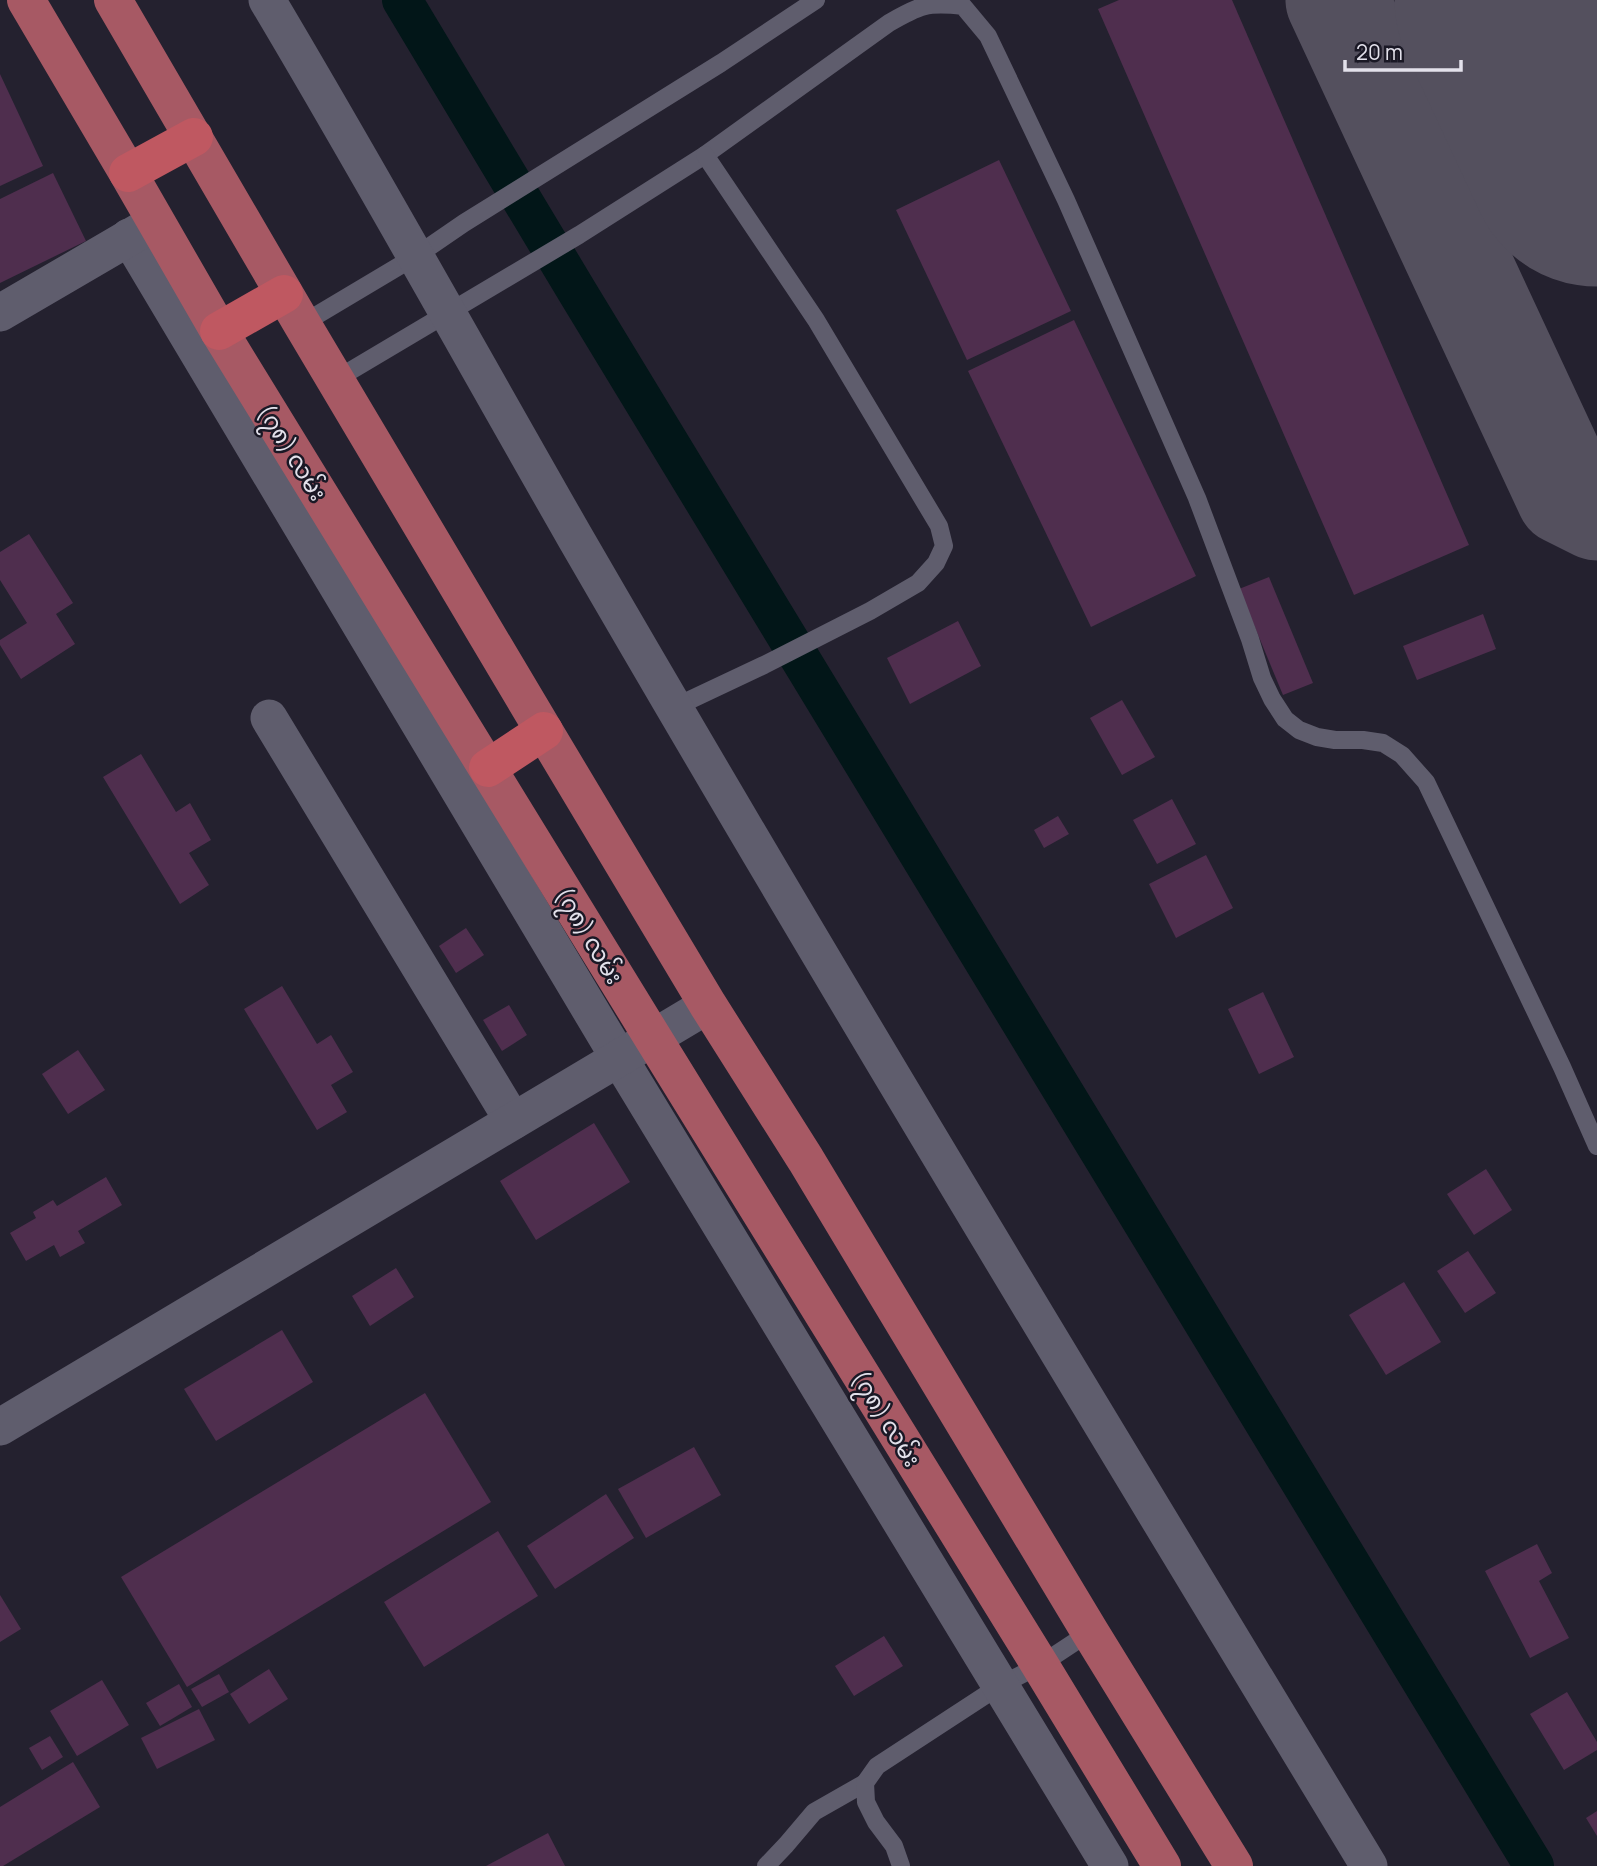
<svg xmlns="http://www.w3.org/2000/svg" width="1597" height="1866" font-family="Manrope,'Noto Sans Myanmar',sans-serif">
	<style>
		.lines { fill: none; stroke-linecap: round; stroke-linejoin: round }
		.canal { stroke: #021618; stroke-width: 40 }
		.taxiway { stroke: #54505e; stroke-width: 103 }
		.runway { stroke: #54505e; stroke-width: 259 }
		.building { fill: #4f2e4e }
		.service { stroke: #5f5d6d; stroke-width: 18 }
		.minor { stroke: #5f5d6d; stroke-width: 37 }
		.primary { stroke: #a75964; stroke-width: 38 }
		.trunk { stroke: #bf5861; stroke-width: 38 }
		.labels { text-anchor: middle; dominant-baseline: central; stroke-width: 5; stroke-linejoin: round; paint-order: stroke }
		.street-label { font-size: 24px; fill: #e3e1eb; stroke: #1a1825 }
	</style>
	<rect width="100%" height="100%" fill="#24212f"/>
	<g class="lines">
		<polyline class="canal" points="402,0 578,293 1534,1866"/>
		<polyline class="taxiway" points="1337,0 1567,494 1597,509"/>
		<polyline class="runway" points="1524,0 1597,157"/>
	</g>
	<g class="building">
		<polygon points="1119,0 1232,0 1469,545 1354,595 1098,9"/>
		<polygon points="0,74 43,166 0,186"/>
		<polygon points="999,160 1071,311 967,360 896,210"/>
		<polygon points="53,173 86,241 0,283 0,199"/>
		<polygon points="1074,320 1196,576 1091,627 968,371"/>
		<polygon points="29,534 73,603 56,614 75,644 21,679 0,645 0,640 27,623 0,580 0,552"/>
		<polygon points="1269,577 1313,683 1283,695 1239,589"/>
		<polygon points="1483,614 1496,649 1417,680 1403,646"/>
		<polygon points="958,621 981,666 910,704 887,658"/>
		<polygon points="1122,700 1155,757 1122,775 1090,718"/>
		<polygon points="141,754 176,812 190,803 211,840 189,853 209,885 180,904 103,777"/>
		<polygon points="1172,799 1196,844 1157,864 1133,820"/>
		<polygon points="1058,816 1069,834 1044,848 1034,830"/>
		<polygon points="1206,855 1233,908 1176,938 1149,884"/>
		<polygon points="466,928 484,955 456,973 439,946"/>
		<polygon points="282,986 317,1044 331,1035 353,1072 331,1085 347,1112 317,1130 244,1009"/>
		<polygon points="1263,992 1294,1057 1259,1074 1228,1009"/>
		<polygon points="509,1005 527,1035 502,1051 483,1020"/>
		<polygon points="78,1050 105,1090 68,1114 42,1074"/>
		<polygon points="594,1123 630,1182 536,1240 500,1181"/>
		<polygon points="1486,1169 1512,1210 1474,1235 1447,1194"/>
		<polygon points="106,1177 122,1205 78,1231 85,1243 60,1257 54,1245 26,1261 10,1233 36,1218 33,1212 53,1200 57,1206"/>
		<polygon points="1468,1251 1496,1293 1465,1313 1437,1271"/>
		<polygon points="396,1268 414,1297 370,1326 352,1296"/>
		<polygon points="1404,1282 1441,1342 1386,1375 1349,1315"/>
		<polygon points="282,1330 313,1382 216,1441 184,1389"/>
		<polygon points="425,1393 491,1502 187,1687 121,1577"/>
		<polygon points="694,1447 721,1495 646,1538 618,1489"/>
		<polygon points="606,1494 634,1538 555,1589 527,1546"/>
		<polygon points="498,1531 538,1596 424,1667 384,1602"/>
		<polygon points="1537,1544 1552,1573 1539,1581 1569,1638 1530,1658 1485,1571"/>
		<polygon points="0,1595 21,1629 0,1642"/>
		<polygon points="884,1636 903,1666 854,1696 835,1666"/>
		<polygon points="269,1669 288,1699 249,1724 230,1694"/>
		<polygon points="219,1674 229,1692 202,1707 191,1689"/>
		<polygon points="102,1680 129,1725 77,1756 50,1711"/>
		<polygon points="179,1684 192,1707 160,1726 146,1703"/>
		<polygon points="1567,1692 1597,1742 1597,1750 1564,1770 1530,1714"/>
		<polygon points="199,1709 215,1740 157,1769 141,1738"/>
		<polygon points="50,1736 63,1757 42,1770 29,1748"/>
		<polygon points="73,1762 100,1807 3,1866 0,1866 0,1807"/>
		<polygon points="1597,1811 1597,1836 1586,1818"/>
		<polygon points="548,1833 565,1866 486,1866"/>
	</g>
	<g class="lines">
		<g class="service">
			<polyline points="302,324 416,256 464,223 721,63 816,0"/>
			<path d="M335,380L579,235L705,155L889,23C920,5 927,2 963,6L988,36L1066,200L1197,498L1250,639L1262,678L1272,699L1285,719L1299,730L1317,737L1335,740H1363L1383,743L1402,755L1426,782L1562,1067L1597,1146"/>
			<polyline points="675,707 764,665 870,611 918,583 936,563 944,546 939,526 816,320 705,155"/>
			<polyline points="766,1866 786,1845 814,1812 865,1783"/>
			<polyline points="901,1866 894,1846 876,1822 866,1802 865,1783 877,1766 1001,1685 1040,1665 1090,1632"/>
		</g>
		<g class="minor">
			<path d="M267,0C373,178 473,359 576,539C834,985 1102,1425 1369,1866"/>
			<polyline points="129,237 619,1058 1110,1866"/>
			<polyline points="0,313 149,226"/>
			<polyline points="269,718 513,1121"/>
			<polyline points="0,1427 708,1005"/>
		</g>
		<g class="primary">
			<polyline points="26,0 128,173 219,331 653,1038 1040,1665 1162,1866"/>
			<polyline points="113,0 302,324 544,731 708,1005 806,1160 1090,1632 1234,1866"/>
		</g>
		<g class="trunk">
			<polyline points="128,173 194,137"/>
			<polyline points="219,331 284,294"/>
			<polyline points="488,768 544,731"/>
		</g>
	</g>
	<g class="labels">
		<g class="street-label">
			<text transform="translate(293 452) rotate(58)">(၇၈) လမ်း</text>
			<text transform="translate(590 935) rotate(59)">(၇၈) လမ်း</text>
			<text transform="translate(887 1418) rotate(58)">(၇၈) လမ်း</text>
		</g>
	</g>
	<path d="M1345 60v10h116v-10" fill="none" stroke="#e3e1eb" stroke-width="3.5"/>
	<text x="1356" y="60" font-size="21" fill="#e3e1eb" stroke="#1a1825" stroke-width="5" paint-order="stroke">20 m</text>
</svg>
